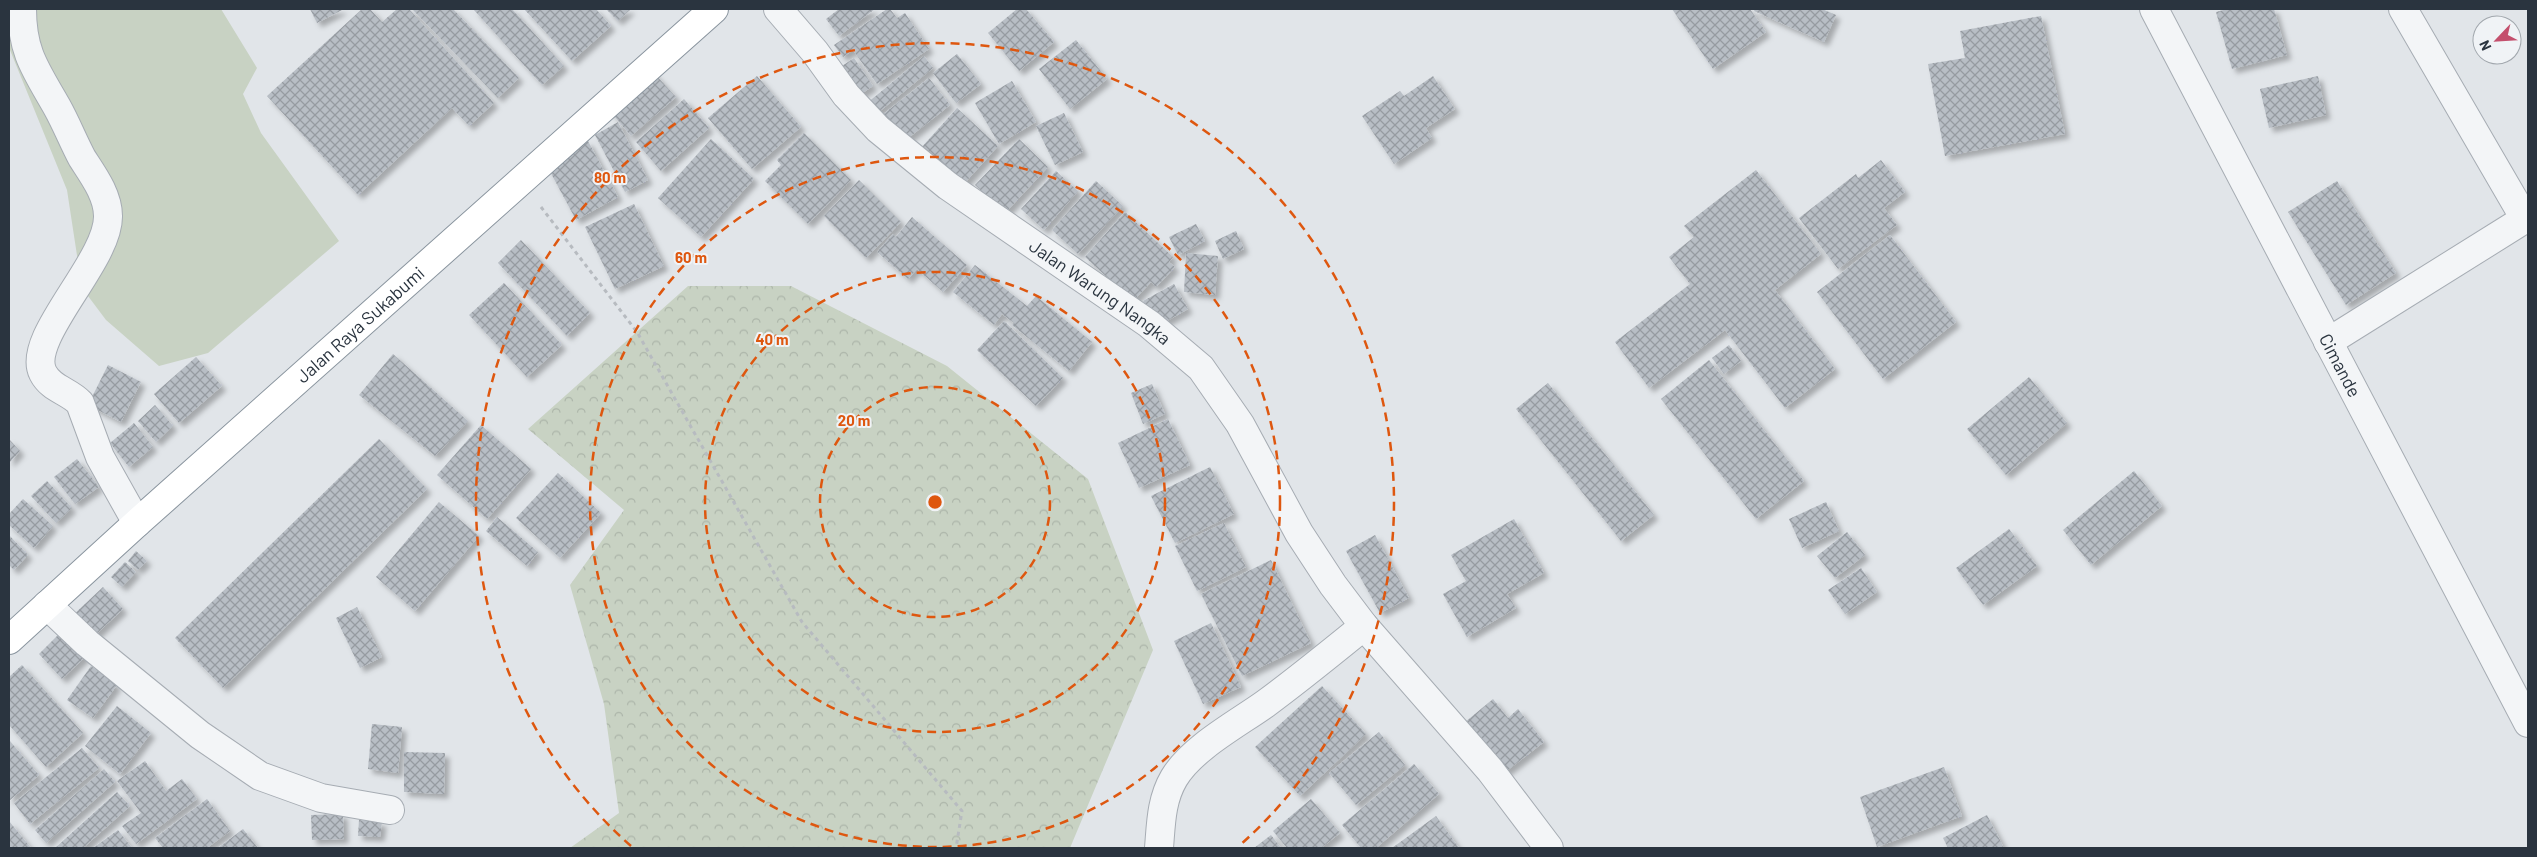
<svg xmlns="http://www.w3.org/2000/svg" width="2537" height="857" font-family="Barlow,sans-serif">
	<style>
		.green { fill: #c8d2c3 }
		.forest { fill: url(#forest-crowns) }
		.building { fill: url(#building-cross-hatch); filter: url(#shadow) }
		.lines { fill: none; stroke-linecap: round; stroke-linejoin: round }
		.minor-casing { stroke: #a6acb3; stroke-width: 30 }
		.trunk-casing { stroke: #89949e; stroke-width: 30 }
		.path { stroke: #b7bbc0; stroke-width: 3; stroke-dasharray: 4 4; stroke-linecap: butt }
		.minor { stroke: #f3f5f7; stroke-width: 28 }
		.trunk { stroke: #fff; stroke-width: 28 }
		.ring { fill: none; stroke: #de570f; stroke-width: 2.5; stroke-dasharray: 9 6 }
		.labels { text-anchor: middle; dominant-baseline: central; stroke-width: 4; stroke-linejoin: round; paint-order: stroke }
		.street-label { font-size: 18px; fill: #2a343f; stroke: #f0f3f6 }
		.centre { fill: #de570f; stroke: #f0f3f6; stroke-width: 2.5 }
		.ring-label { font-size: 15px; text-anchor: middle; font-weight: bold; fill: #de570f; stroke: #f0f3f6; stroke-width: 4; stroke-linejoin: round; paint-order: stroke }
	</style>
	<defs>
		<pattern id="forest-crowns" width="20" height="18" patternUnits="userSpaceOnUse" patternTransform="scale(1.25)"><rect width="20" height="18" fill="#c8d2c3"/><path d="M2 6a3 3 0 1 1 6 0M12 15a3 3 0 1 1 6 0" fill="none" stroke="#acb5a9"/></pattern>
		<pattern id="building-cross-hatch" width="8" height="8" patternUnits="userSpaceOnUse" patternTransform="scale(1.25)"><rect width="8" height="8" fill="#b8bec5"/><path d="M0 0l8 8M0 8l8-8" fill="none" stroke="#969ba1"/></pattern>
		<filter id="shadow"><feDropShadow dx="4.5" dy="4.5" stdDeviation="2.5" flood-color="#0004"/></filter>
	</defs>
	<rect width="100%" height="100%" fill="#e1e5e9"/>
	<polygon class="green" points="9,9 221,9 257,68 243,94 261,133 339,241 208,353 159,366 106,320 82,288 67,190 10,50"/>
	<polygon class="forest" points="688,286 791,286 947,366 1088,479 1153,650 1070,848 570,848 619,813 604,704 570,585 624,510 528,429"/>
	<g class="building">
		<polygon points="310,9 344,9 317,23"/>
		<polygon points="362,9 370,9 382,22 397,9 409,9 494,103 469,126 452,108 358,195 267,96"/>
		<polygon points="412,9 453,9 519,78 498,98"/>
		<polygon points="473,9 512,9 564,66 542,85"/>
		<polygon points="524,9 596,9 611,26 572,61"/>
		<polygon points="606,9 631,9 618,21"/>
		<polygon points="839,9 875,9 839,36 826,19"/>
		<polygon points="887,9 890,9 897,18 905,13 929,49 877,84 853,50 843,57 834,45"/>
		<polygon points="1017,9 1026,9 1054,42 1019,71 988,33"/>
		<polygon points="1672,9 1750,9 1766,32 1713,69"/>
		<polygon points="1755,9 1822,9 1836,15 1824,42 1754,11"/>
		<polygon points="2227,9 2274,9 2287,55 2232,69 2216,12"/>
		<polygon points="2041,16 2065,134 1945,156 1928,64 1965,58 1960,31"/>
		<polygon points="1076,40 1107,79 1070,109 1039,69"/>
		<polygon points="957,54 981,84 956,103 933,73"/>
		<polygon points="924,56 933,68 875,115 866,104"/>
		<polygon points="854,58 873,86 858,96 839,68"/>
		<polygon points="653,72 676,97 631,136 609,110"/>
		<polygon points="757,76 801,127 752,169 708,118"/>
		<polygon points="1433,76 1455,109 1426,128 1432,138 1394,164 1362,116 1400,91 1404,96"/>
		<polygon points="2318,76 2326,115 2269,128 2260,89"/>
		<polygon points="929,78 950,105 902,143 881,116"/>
		<polygon points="1012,81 1036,122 999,144 975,103"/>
		<polygon points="684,99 709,128 661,171 636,142"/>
		<polygon points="957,108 998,146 962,186 921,148"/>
		<polygon points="1064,113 1083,152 1055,165 1036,126"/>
		<polygon points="618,122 648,180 625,192 595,135"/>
		<polygon points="804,133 851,180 808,224 765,181 781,165 777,160"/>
		<polygon points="711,139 754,179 701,237 658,198"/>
		<polygon points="1019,139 1048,167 1005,213 975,185"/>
		<polygon points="588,141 618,197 576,220 546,164"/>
		<polygon points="1881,160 1905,192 1884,208 1897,225 1838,269 1799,218 1856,174 1858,178"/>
		<polygon points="1756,170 1821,254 1775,290 1835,369 1785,408 1725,330 1649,388 1615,342 1690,284 1669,257 1694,237 1684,226"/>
		<polygon points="1056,171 1078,191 1044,230 1021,209"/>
		<polygon points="859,180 901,222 866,258 824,216"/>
		<polygon points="1096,181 1123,206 1078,254 1052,230"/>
		<polygon points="2337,181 2396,273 2346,305 2288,212"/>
		<polygon points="634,204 664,266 615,289 585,227"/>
		<polygon points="1125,212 1173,257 1169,262 1175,267 1156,287 1151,282 1133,301 1085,257"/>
		<polygon points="912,217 967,265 943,292 917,269 908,279 877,252 893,234 896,237"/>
		<polygon points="1196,224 1205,241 1178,255 1169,237"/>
		<polygon points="1236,231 1244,249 1223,259 1215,241"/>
		<polygon points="1890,235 1956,322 1883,379 1817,292"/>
		<polygon points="521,240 590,313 567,336 498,263"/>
		<polygon points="1186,253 1218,256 1215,295 1184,292"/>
		<polygon points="975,265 1027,306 1036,296 1092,342 1069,371 1012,325 1014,323 1002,314 994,325 953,292"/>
		<polygon points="504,283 562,345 527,377 469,315"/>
		<polygon points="1174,284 1188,309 1158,326 1143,301"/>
		<polygon points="1004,321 1063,378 1036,406 977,350"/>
		<polygon points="1729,345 1741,361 1724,374 1712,358"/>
		<polygon points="393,354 468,421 435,456 359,395"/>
		<polygon points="196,357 222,386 179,423 154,394"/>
		<polygon points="1709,360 1804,481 1756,519 1661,399"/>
		<polygon points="108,365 141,382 121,422 88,405"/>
		<polygon points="2029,377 2067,423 2006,475 1967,429"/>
		<polygon points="1548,383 1654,515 1621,541 1516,409"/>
		<polygon points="1152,384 1165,414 1143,424 1131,393"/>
		<polygon points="155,405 173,426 156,442 138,421"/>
		<polygon points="1168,419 1190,465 1139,488 1118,443"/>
		<polygon points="134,423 153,447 129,467 110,443"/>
		<polygon points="481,425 531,469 487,519 437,475"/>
		<polygon points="9,439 20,451 9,463"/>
		<polygon points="379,439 427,489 223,688 175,638"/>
		<polygon points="77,459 99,487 75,504 54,477"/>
		<polygon points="1210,467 1234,514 1175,543 1151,496"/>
		<polygon points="2134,471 2162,506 2091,565 2063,530"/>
		<polygon points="558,473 601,513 560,558 516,518"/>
		<polygon points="47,481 72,508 56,523 31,496"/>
		<polygon points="23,499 53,526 34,548 9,525 9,514"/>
		<polygon points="439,502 479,536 415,611 376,577"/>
		<polygon points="1826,502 1839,531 1802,548 1789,519"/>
		<polygon points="497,517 538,552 527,566 486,531"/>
		<polygon points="1514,519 1544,573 1507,594 1516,608 1467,637 1443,594 1466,581 1451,555"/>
		<polygon points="1224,523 1246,567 1197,591 1175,546"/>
		<polygon points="2009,529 2037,566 1983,605 1956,568"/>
		<polygon points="1847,532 1865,555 1835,578 1817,556"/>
		<polygon points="9,535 28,555 14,570 9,565"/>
		<polygon points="1375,535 1409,598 1380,613 1346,551"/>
		<polygon points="136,551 147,561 138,570 128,561"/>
		<polygon points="1271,560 1311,643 1242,676 1201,594"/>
		<polygon points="125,562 136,572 122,587 111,577"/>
		<polygon points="1861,568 1877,592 1845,614 1828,590"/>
		<polygon points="103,587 123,609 90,640 70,618"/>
		<polygon points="357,607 382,657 360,668 336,618"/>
		<polygon points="1211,623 1241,687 1203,704 1174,641"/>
		<polygon points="64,629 88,654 62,679 39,654"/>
		<polygon points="22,665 83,733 46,767 9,725 9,677"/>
		<polygon points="91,666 117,685 93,718 67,700"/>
		<polygon points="1322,686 1366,734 1300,796 1255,747"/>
		<polygon points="1493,699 1508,718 1518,709 1544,742 1504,773 1464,723"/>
		<polygon points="117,706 151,733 120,774 85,746"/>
		<polygon points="372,724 402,727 398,773 368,769"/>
		<polygon points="1379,732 1405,765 1356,805 1329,773"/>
		<polygon points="9,740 39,775 9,801"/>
		<polygon points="82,748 99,768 30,824 14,803"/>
		<polygon points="404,752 445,753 444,794 404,792"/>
		<polygon points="145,761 166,791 182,779 197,799 136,844 122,826 141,813 117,781"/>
		<polygon points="1414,764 1439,794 1376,848 1361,848 1342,825"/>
		<polygon points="1944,767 1962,816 1877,847 1860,797"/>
		<polygon points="104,769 115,782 46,843 35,830"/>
		<polygon points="117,792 130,806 83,848 55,848"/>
		<polygon points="207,799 230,831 207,848 163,848 155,838"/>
		<polygon points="1311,799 1340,833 1321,848 1287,848 1273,831"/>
		<polygon points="343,814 344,839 312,840 311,815"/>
		<polygon points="1987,815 2004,848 1948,848 1943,838"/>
		<polygon points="1436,816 1459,848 1392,848"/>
		<polygon points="359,820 382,822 380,837 358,836"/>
		<polygon points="9,821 31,848 9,848"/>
		<polygon points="243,829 258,848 218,848"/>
		<polygon points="118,830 132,848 93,848"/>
		<polygon points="1271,835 1281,848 1254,848"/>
	</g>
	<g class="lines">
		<defs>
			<g id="minor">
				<path d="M22,9C22,53 36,70 57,107C66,123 73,141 82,158C93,175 108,195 108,216C109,261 25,338 43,373C51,389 69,391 80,403L100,457L137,523"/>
				<path id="s1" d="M778,9L815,52L846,95L878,129L948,186L1149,324L1201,368L1240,424L1299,533L1333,585L1364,626L1490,770L1549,848"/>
				<path id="s2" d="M2154,9L2528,723"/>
				<polyline points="2403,9 2525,219"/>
				<polyline points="2328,342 2528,217"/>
				<polyline points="47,605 87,643 200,735 260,776 321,798 390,810"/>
				<path d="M1159,848C1161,824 1161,800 1174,778C1192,748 1237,724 1265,704C1299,679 1332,652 1364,626"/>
			</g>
			<g id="trunk">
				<path id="s3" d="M9,640L137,523L714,9"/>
			</g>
		</defs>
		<use href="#minor" class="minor-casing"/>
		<use href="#trunk" class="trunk-casing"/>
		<polyline class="path" points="541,207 637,332 802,622 962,811 956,848"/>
		<use href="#minor" class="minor"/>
		<use href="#trunk" class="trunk"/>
	</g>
	<g class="ring">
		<circle cx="935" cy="502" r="115"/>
		<circle cx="935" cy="502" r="230"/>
		<circle cx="935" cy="502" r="345"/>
		<path d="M631 846A459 459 0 1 1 1239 846"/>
	</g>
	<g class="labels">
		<g class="street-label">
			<text stroke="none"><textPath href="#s1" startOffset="432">Jalan Warung Nangka</textPath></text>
			<text stroke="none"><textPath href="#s3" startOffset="472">Jalan Raya Sukabumi</textPath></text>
			<text stroke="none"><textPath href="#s2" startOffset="402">Cimande</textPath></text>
		</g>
	</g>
	<circle cx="935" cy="502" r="8" class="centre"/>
	<g class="ring-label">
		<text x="610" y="183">80 m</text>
		<text x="691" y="263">60 m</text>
		<text x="772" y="345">40 m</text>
		<text x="854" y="426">20 m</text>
	</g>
	<rect width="2537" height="857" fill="none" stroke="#2a343f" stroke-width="20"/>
	<g transform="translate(2497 40) rotate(245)"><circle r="24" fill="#f0f3f6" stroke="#a1a7ad"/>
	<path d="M0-4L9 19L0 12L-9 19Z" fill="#c44f6d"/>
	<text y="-8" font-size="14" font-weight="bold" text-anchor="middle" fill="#2a343f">N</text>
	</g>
</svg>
